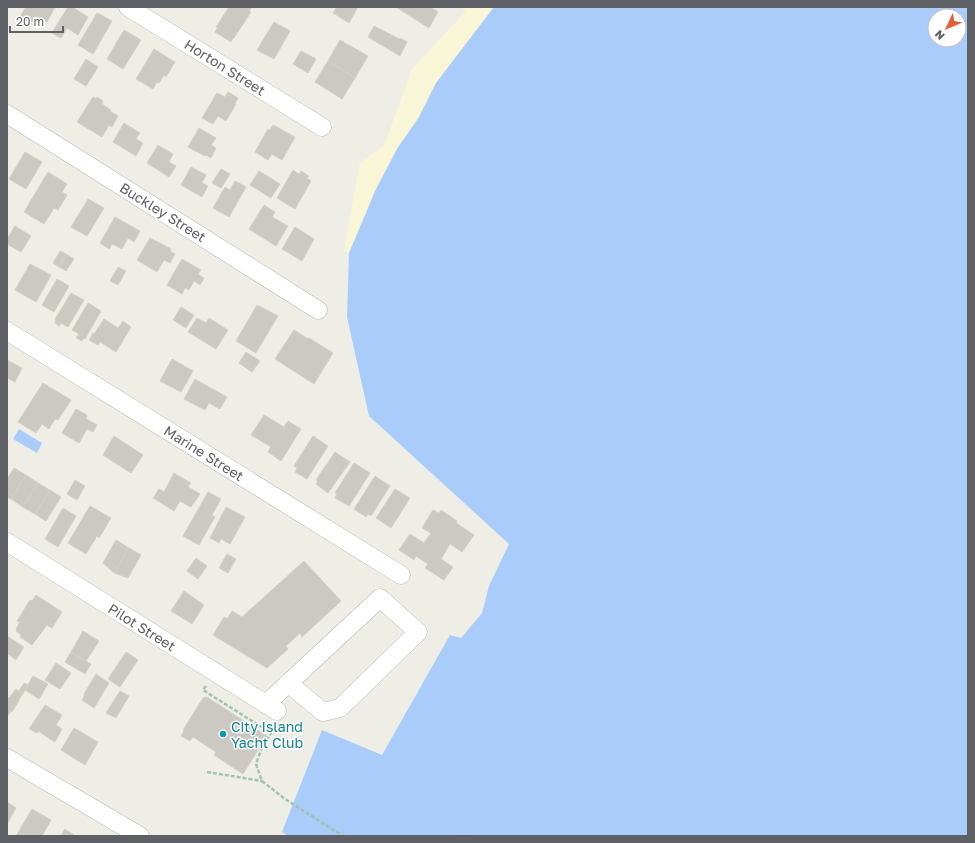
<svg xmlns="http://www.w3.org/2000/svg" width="975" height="843" font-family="'Golos Text',sans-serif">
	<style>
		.sand { fill: #f9f6d7 }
		.water { fill: #aaccfb; fill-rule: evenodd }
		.building { fill: #cbc9c2; stroke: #d4d1c4 }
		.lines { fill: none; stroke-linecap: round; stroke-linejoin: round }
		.minor-casing { stroke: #b6b7bc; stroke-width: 19 }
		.path { stroke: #9ec5af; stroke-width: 2.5; stroke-dasharray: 4 2; stroke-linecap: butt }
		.minor { stroke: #fff; stroke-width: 18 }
		.culture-dot { fill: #0f9aa8; stroke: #fff; stroke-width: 1.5 }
		.labels { text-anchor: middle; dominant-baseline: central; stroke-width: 3; stroke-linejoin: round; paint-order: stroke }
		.street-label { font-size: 14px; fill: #5e6065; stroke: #fff }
		.culture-label { font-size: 14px; fill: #0d838f; stroke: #fff; text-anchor: start }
	</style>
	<rect width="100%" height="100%" fill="#efeee6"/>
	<polygon class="sand" points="464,7 494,7 436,83 419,117 397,149 376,189 349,253 344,251 360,162 384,146 412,69 466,11 463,8"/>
	<g class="water">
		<path d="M494,7H968V836H288L282,832L322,730L382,755L450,635L461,638L482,613L489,586L509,544L369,416L347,317L349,253L376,189L397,149L419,117L436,83ZM935,16H959V40H935Z"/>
		<polygon points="19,429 42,443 37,453 13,439"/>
	</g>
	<g class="building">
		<polygon points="26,7 55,7 47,22 36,16 31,24 19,18"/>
		<polygon points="68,7 72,7 88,17 78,35 67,28 61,38 52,33"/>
		<polygon points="229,7 252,7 249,11 251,12 234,38 233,38 231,42 215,32 218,27 216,27"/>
		<polygon points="337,7 358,7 349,23 333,13"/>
		<polygon points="396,7 430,7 438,12 429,28"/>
		<polygon points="97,13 112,21 93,54 78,45"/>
		<polygon points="274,22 290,31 274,59 257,50"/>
		<polygon points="374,26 399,39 400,38 407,42 400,56 368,37"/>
		<polygon points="124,30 141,40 123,69 107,59"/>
		<polygon points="340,40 368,56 355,78 328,61"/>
		<polygon points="154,49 175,62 166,77 164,75 159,83 157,82 153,89 136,79"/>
		<polygon points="301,51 316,59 308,73 293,64"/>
		<polygon points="86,59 98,67 86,86 74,79"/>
		<polygon points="328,61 355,78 342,99 315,82"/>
		<polygon points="228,92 238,98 235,103 236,104 226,121 218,116 213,124 202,118 217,93 225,97"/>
		<polygon points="93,97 96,99 97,97 103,101 102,104 111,110 110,111 118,116 112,127 109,125 102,137 77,122"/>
		<polygon points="124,123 140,133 136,139 143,143 136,156 113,142"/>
		<polygon points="273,125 295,137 282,160 272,154 268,160 255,152 268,129 270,130"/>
		<polygon points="199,128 216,138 211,145 216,148 211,158 206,155 205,156 188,147"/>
		<polygon points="158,145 173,154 169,162 176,166 169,177 147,163"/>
		<polygon points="25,152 42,162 26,189 9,179"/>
		<polygon points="191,167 206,175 202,183 208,186 202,197 181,185"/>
		<polygon points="221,169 230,174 221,188 212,183"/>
		<polygon points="293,170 299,174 301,171 309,176 307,178 311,181 295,209 277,198"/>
		<polygon points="259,171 280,184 271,198 250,185"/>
		<polygon points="48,172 67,184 62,192 67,195 58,210 54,208 44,224 24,212"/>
		<polygon points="235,181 246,187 229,217 213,208 225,187 230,190"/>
		<polygon points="88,199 104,208 87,236 71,227"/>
		<polygon points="264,205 275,212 272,217 288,226 276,246 249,229"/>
		<polygon points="115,217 140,231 134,242 128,238 122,249 112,244 109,249 100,243"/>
		<polygon points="15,226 31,236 21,252 7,244 7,239"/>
		<polygon points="295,227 314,239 302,261 282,249"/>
		<polygon points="150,238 171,249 170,251 175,254 170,263 164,260 157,272 137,260"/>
		<polygon points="60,251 66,254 59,267 53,263"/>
		<polygon points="66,254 74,259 66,271 59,267"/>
		<polygon points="182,259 201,270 198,274 204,278 200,285 194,281 189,290 185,288 182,294 167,285"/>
		<polygon points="30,264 51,275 36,302 15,290"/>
		<polygon points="118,267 126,271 118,285 110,281"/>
		<polygon points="57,279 69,286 54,312 42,305"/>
		<polygon points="71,293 84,300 68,327 61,323 59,326 55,323 56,320 55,319"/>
		<polygon points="88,303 101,311 85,339 84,338 82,341 76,338 79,334 72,330"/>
		<polygon points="257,305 278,316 256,353 236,341"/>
		<polygon points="181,307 194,315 186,328 173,320"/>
		<polygon points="197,318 206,323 209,318 228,330 216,349 188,332"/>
		<polygon points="104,319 118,328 123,321 131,327 116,352 100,342 98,345 89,340 93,333 94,334"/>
		<polygon points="294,330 308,339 309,338 333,353 314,384 275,359"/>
		<polygon points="246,352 260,361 252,372 239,363"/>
		<polygon points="172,359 193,371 181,392 160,381"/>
		<polygon points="7,360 22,368 15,382 7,378"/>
		<polygon points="195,379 227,397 220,409 209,403 205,410 184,399"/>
		<polygon points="43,383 71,400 58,420 55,419 49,429 42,424 36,433 18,422"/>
		<polygon points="76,409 87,415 86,419 97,425 93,432 87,429 79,443 62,433"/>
		<polygon points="264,415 284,427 288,421 301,429 281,461 268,452 271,447 251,435"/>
		<polygon points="114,436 143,455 131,473 103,455"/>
		<polygon points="313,436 328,446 307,479 295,472 297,468 294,466"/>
		<polygon points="335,452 350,462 328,493 316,484 318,481 316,480"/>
		<polygon points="354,463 370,473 349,506 335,498 337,494 335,493"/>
		<polygon points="14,468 26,475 11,499 7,497 7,479"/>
		<polygon points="174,473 191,483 188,487 200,494 191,507 180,501 174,511 153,498 159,489 164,492"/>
		<polygon points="26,475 38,483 23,507 11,499"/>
		<polygon points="375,476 390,486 371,516 368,514 366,517 354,509"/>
		<polygon points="75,480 85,486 77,500 67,494"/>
		<polygon points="38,483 50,490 35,514 23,507"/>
		<polygon points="395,489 410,498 391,528 376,518"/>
		<polygon points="50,490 61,497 46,521 35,514"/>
		<polygon points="208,492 221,499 212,515 215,517 199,545 183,536"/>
		<polygon points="90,506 111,518 99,538 97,536 86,554 68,543"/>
		<polygon points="226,507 245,517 230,544 221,539 219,543 210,538"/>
		<polygon points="63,508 76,516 58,547 45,539"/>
		<polygon points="433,510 439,513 441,510 457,521 456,523 474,535 462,552 450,544 441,559 453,567 444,580 425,568 428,564 416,556 414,560 399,550 410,534 424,543 431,533 422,528"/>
		<polygon points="116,540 129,548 114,573 103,563"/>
		<polygon points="129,548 141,555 128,578 114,573"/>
		<polygon points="227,554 236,559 228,573 219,568"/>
		<polygon points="196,558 207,566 198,579 187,571"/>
		<polygon points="304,561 341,601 302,637 300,633 286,646 288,649 267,668 213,635 224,617 227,619 232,611 242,617"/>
		<polygon points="184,591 204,605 192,624 171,611"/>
		<polygon points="36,595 62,612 52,628 47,625 32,645 20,637 21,635 17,632 16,629 20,622 17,621 30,600 32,601"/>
		<polygon points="83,631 99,641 86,661 71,652"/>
		<polygon points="7,636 24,647 16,660 7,653"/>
		<polygon points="71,652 91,664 85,674 65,662"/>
		<polygon points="126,652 138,660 120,687 108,679"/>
		<polygon points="56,663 71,673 60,689 45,680"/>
		<polygon points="96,674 109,683 94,708 82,700 85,694 84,694"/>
		<polygon points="33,676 48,684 39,699 25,690"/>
		<polygon points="24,683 28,685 12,712 11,711 7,717 7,696 9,698 16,689 19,691"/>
		<polygon points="120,691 129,696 116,718 106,713"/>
		<polygon points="207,697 267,736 243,774 214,755 216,752 193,737 190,741 181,736 184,731 183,730 203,698"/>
		<polygon points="45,705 62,715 56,725 62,729 55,742 38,731 37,733 29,729"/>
		<polygon points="74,728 98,742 85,765 61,750"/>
		<polygon points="7,802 16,808 7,824"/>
		<polygon points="32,809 51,820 42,836 16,836"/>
		<polygon points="65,829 66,830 76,836 61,836"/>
	</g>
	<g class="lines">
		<defs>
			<g id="minor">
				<polyline points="128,7 322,127"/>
				<polyline points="7,114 318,310"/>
				<polyline points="7,331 401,575"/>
				<polyline points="7,542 277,711"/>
				<polyline points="266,704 380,598 418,632 340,708 323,712 288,683"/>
				<polyline points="7,758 140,836"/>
			</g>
		</defs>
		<use href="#minor" class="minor-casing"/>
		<g class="path">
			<polyline points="206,686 203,690 271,733 261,750 256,764 262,781 285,799 343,836"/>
			<polyline points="207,772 262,781"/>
			<polyline points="464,836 465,835"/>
		</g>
		<use href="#minor" class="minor"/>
	</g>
	<circle class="culture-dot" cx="223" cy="734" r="4"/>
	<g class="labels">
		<g class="street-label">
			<text transform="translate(225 67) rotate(32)">Horton Street</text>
			<text transform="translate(163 212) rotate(32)">Buckley Street</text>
			<text transform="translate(204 453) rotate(32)">Marine Street</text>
			<text transform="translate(142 627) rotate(32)">Pilot Street</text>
		</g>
		<g class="culture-label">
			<text x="231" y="726">City Island<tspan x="231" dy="16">Yacht Club</tspan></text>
		</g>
	</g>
	<rect width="975" height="843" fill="none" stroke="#5e6065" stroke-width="16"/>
	<g transform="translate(947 28) rotate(226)"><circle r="19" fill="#ffffff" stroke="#bfbfc1"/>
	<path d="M0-3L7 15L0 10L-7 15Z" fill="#e1603a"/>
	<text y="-6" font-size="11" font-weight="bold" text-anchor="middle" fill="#5e6065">N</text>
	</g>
	<path d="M10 26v6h53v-6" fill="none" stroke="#5e6065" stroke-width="2"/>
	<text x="16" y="26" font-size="12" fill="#5e6065" stroke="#ffffff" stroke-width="3" paint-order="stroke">20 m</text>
</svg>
